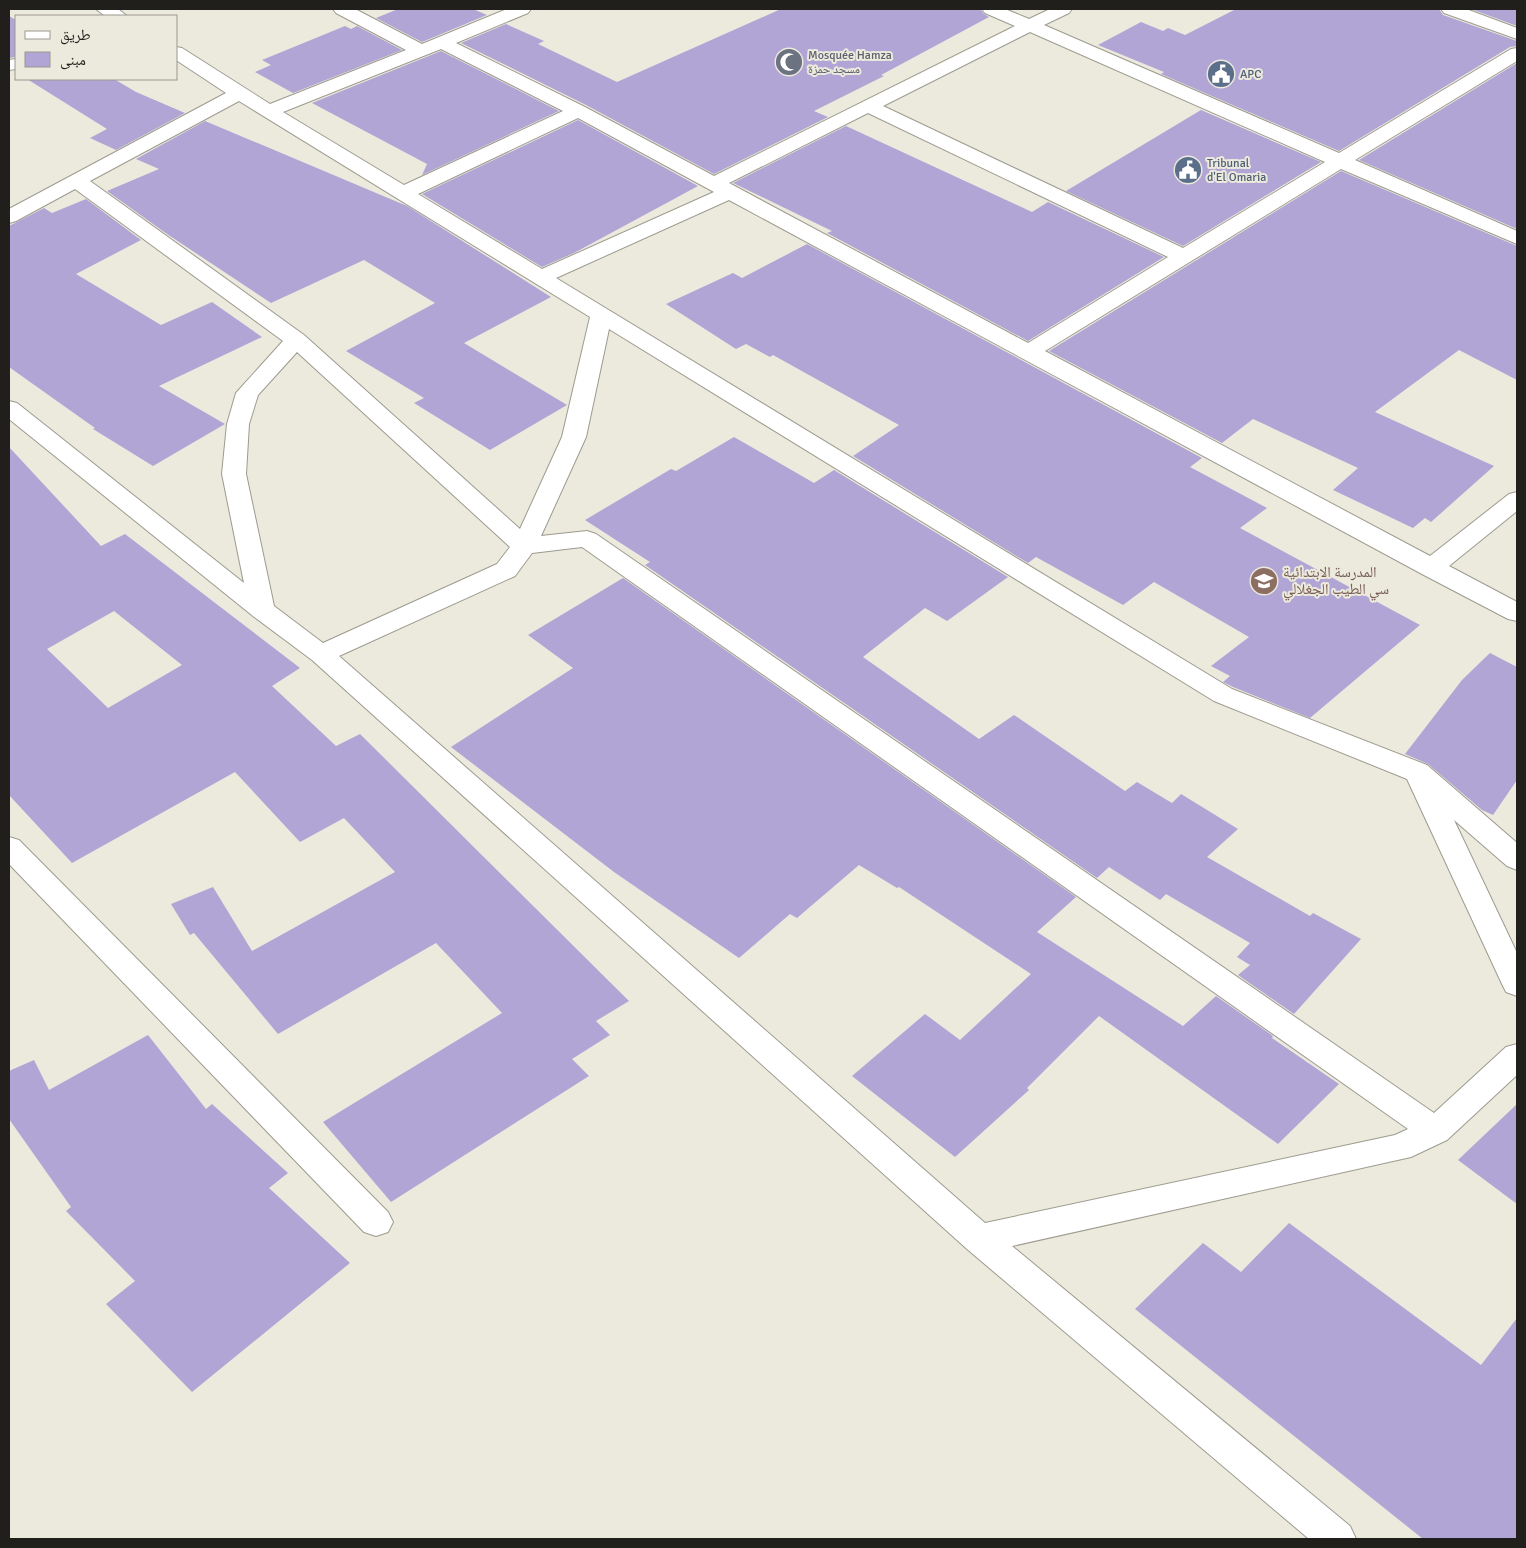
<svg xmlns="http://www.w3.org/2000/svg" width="1526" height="1548" font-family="Signika,'Noto Naskh Arabic',sans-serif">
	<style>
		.building { fill: #b1a5d6; fill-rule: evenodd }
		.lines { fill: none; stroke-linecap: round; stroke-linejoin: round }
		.street-casing { stroke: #9d9b8f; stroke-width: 2 }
		.primary-casing { stroke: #9d9b8f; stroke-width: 2 }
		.street { fill: #fff; fill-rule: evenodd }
		.primary { fill: #fff; fill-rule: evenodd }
		.labels { text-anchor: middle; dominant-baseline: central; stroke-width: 4; stroke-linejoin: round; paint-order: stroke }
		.far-worship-label { font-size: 12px; fill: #5b616d; stroke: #ece9dd; text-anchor: start }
		.far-service-label { font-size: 12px; fill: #4e5e75; stroke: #ece9dd; text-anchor: start }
		.education-label { font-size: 15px; fill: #785e54; stroke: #ece9dd; text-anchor: start }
	</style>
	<rect width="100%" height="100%" fill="#ece9dd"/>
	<g class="building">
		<polygon points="398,9 473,9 487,15 422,42 376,18"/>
		<polygon points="781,9 980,9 984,14 989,17 881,75 884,76 814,111 828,117 714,174 586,105 461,43 506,24 544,41 538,44 617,82"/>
		<polygon points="1236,9 1439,9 1443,15 1517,41 1517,46 1510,47 1339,151 1161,74 1164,72 1098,45 1141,22 1163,31 1168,28 1185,35"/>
		<polygon points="1471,9 1517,9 1517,26"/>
		<polygon points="9,16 16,20 16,57 9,58"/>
		<polygon points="345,26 351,29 357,26 402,50 293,93 255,72 271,65 262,60"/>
		<polygon points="441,51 559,111 422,175 427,164 312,103"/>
		<polygon points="1517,63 1517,229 1359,160"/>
		<polygon points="27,79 114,79 136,92 185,113 116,150 90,138 107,129"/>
		<polygon points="1201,110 1321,162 1183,246 1066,191"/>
		<polygon points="578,120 698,186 574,253 542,267 422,194"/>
		<polygon points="205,121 407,206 551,297 464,343 567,405 490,450 414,403 424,398 346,351 435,303 364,260 271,303 167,234 107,191 159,169 136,159"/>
		<polygon points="846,126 1032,212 1048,202 1164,257 1028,341 827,233 832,231 733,183"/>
		<polygon points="1341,171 1517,246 1517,380 1459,350 1375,412 1494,466 1431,522 1425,518 1413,528 1333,490 1358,468 1253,419 1222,443 1049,351"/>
		<polygon points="86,199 141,240 76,274 161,325 212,302 262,337 159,386 225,424 153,466 93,429 95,428 9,367 9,226 44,208 52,213"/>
		<polygon points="807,244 1202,458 1190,467 1267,508 1240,528 1420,625 1310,718 1233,687 1223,682 1230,676 1211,666 1249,637 1154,582 1123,605 1036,557 1028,563 853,456 899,425 773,355 770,357 746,344 736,349 666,304 733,273 742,278"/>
		<polygon points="734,437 814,483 834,470 1008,577 947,621 925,608 863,657 979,739 1014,715 1125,791 1137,782 1172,803 1181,794 1238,829 1207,857 1310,916 1313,913 1361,939 1294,1014 1238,975 1250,965 1237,957 1250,943 1166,894 1160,900 1109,867 1097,878 645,565 650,562 585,520 671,469 676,471"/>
		<path d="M9,447L101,546L125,534L300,668L272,686L336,746L360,734L629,1001L596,1021L610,1035L572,1059L589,1076L391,1202L323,1122L502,1013L436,943L278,1034L194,933L190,935L171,904L213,887L252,951L395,872L344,818L300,842L235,772L72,863L9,795ZM114,611L182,665L108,708L47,649Z"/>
		<polygon points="623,578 1076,897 1037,932 1183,1026 1216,996 1273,1036 1272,1038 1339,1084 1278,1144 1099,1016 1027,1088 1029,1090 955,1157 852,1076 925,1014 960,1040 1031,974 899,887 897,888 859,865 797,918 790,914 739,958 614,872 451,747 573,668 528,635"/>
		<polygon points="1490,653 1517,667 1517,780 1493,815 1482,810 1428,764 1405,754 1462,680"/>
		<polygon points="148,1035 206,1109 212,1104 288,1173 269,1188 350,1263 192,1392 106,1304 135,1281 66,1211 71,1207 9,1119 9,1071 34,1060 49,1090"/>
		<polygon points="1517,1104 1517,1204 1458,1160"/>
		<polygon points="1289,1223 1481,1365 1517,1318 1517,1539 1423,1539 1135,1309 1203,1243 1241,1272"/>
	</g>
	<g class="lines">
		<defs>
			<g id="street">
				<polygon points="96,9 118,9 127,16 105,16"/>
				<path d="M333,9H355L422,44L507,9H531L528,13L456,43L585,107L714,176L1015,26L985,13L982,9H1005L1029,19L1050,9H1072L1069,13L1044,25L1339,153L1511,49L1517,48V61L1355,160L1517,231V244L1341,169L1045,351L1430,556L1509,494L1517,492V511L1449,566L1517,602V621L1508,619L1422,574L729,200L556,278L1232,689L1427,765L1517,843V870L1507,866L1454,820L1517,953V996L1506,992L1502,984L1407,779L1214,701L609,329L586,437L541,536L587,531L596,534L1434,1113L1506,1047L1517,1044V1075L1447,1140L1411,1157L1012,1246L1350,1526L1356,1539H1309L967,1249L312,660L253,616L9,419V401L17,403L244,583L222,474L227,424L236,393L283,341L75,189L16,221L9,223V209L226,93L176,60V47L182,48L270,104L406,50L336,13ZM1030,32L1325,162L1183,248L883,106ZM441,49L563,111L404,185L283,112ZM239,101L590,317L562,437L520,529L304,335L90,181ZM868,113L1168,257L1028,343L729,183ZM578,118L714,192L542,269L418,194ZM297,352L510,547L497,564L323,643L274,606L246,474L249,424L258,395ZM582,547L1408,1129L1395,1135L985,1223L339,656L515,576L532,553Z"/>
				<polygon points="16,59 16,69 9,70 9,60"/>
				<polygon points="9,837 19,840 388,1212 393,1222 388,1232 376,1236 364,1232 9,864"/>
			</g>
			<polygon id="primary" points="1441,9 1466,9 1517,28 1517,39 1444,13"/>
		</defs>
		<use href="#street" class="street-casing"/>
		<use href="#primary" class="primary-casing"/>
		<use href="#street" class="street"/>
		<use href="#primary" class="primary"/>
	</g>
	<defs>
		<symbol id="mosque-disc" viewBox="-11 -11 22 22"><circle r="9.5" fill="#6b7280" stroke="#ece9dd"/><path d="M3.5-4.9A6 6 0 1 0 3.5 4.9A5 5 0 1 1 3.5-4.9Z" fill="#fff"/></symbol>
		<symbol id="civic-disc" viewBox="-11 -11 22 22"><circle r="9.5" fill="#5c6f8a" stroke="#ece9dd"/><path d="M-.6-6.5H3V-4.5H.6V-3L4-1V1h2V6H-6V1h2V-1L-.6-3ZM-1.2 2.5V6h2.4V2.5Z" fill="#fff"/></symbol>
		<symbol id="school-disc" viewBox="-11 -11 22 22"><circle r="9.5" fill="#8d6e63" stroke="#ece9dd"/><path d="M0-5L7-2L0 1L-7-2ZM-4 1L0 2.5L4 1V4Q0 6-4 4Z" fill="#fff"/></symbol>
	</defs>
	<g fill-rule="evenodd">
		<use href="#mosque-disc" x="773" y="46" width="32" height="32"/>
		<use href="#civic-disc" x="1205" y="58" width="32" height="32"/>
		<use href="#civic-disc" x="1172" y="154" width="32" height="32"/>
		<use href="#school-disc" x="1248" y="565" width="32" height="32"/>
	</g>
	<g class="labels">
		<g class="far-worship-label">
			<text x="808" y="55">Mosquée Hamza<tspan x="808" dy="14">مسجد حمزة</tspan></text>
		</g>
		<g class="far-service-label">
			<text x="1240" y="74">APC</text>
			<text x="1207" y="163">Tribunal<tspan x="1207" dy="14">d'El Omaria</tspan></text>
		</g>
		<g class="education-label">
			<text x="1283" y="572">المدرسة الابتدائية<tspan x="1283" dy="17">سي الطيب الجغلالي</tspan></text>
		</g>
	</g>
	<rect width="1526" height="1548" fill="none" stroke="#211f1b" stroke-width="20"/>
	<rect x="15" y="15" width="162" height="65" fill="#ece9dd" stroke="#9b988f"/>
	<rect x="25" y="31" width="25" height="8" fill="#ffffff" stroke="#9b988f"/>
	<text x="60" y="40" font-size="15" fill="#211f1b">طريق</text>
	<rect x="25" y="52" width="25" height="15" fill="#b1a5d6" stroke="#9b988f"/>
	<text x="60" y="65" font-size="15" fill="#211f1b">مبنى</text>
</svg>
